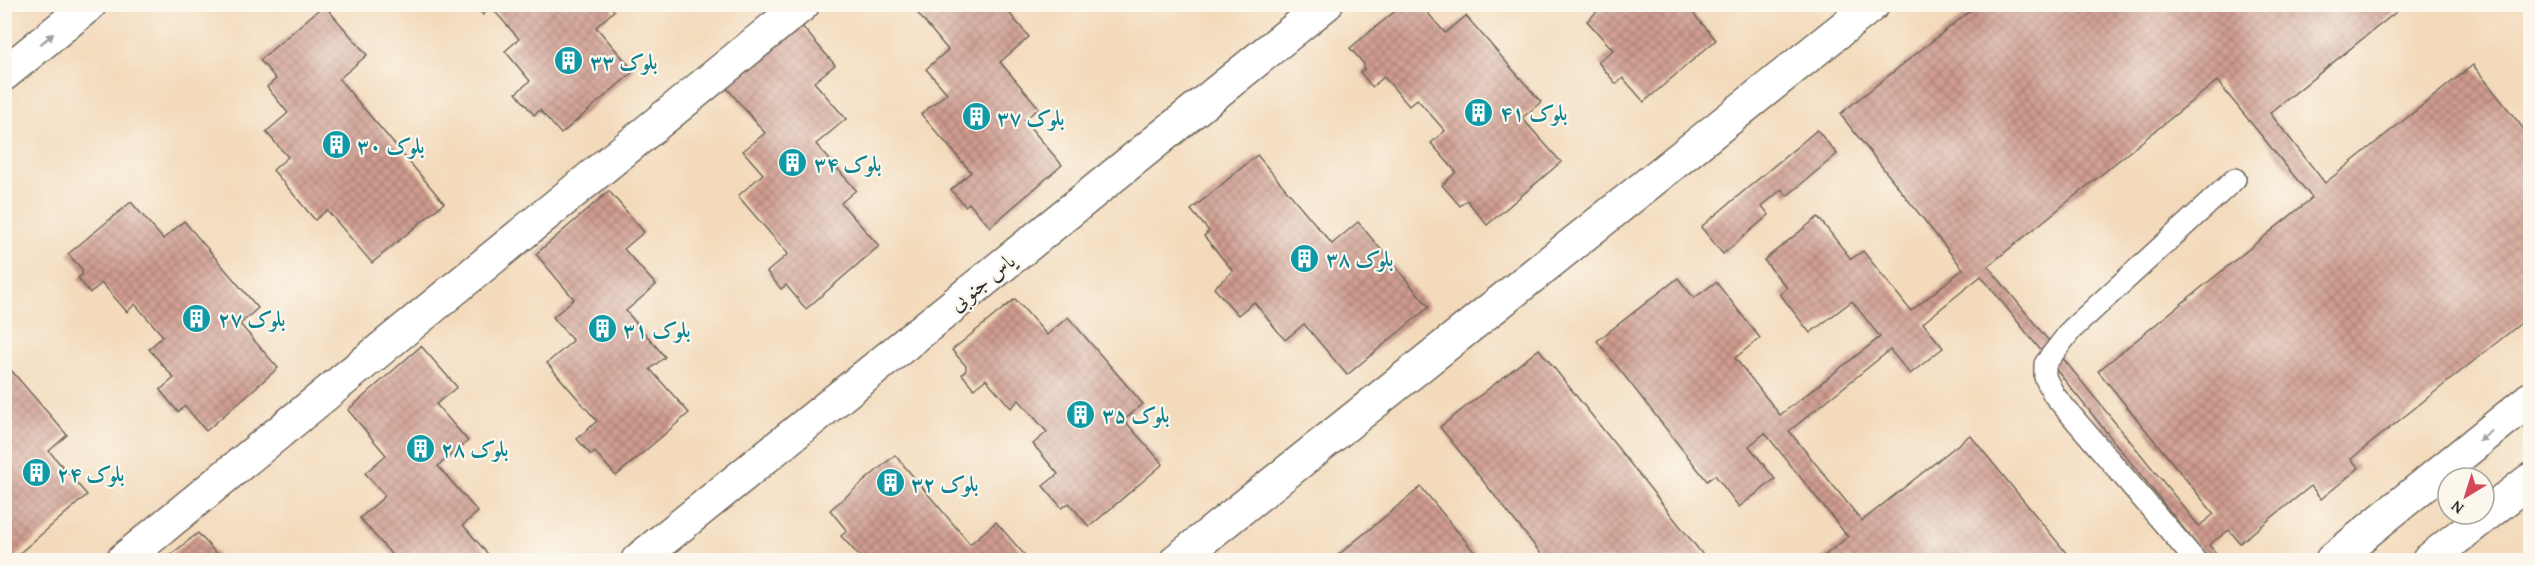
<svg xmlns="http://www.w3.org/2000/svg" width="2535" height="565" font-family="'Gentium Book Plus',Amiri,serif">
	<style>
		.building { fill: url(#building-cross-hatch); fill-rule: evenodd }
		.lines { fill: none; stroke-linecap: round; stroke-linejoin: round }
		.lane-casing { stroke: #71685d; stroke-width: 24 }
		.street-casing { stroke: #71685d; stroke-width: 36 }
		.secondary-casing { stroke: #71685d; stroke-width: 36 }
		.lane { stroke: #fff; stroke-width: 21 }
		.street { stroke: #fff; stroke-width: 33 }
		.secondary { stroke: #fff; stroke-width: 33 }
		.oneway { fill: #a0a0a0 }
		.labels { text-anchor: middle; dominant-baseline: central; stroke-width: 4.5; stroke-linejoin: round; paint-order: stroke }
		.culture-label { font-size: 21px; font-weight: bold; fill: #0d838f; stroke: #fbf7ec; text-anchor: start }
		.street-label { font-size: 21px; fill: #2b2b2b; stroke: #fbf7ec }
	</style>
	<defs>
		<pattern id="building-cross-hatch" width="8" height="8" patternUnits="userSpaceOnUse" patternTransform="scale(1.5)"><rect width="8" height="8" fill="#cf9b8f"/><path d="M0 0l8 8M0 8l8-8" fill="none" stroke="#a87f75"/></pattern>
	</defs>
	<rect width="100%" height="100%" fill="#fbf7ec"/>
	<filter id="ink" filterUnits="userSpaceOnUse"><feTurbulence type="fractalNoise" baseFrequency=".0167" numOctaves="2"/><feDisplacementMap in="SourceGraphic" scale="12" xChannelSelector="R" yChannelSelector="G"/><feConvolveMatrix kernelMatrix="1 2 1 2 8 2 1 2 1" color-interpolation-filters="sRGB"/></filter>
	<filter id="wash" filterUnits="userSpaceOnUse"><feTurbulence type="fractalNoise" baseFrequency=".008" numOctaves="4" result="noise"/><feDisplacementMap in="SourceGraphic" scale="24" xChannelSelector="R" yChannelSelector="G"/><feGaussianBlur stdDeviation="1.35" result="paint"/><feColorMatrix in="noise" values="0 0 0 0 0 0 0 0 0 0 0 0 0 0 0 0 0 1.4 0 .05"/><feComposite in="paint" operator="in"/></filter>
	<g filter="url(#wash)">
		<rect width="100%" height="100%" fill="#f3dabb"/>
		<g id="blocks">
			<g class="building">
				<polygon points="474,4 609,4 614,11 596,27 634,71 561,134 540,110 534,115 516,93 530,81 505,51 519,39 491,7 483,15"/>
				<polygon points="910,4 1002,4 1029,37 1000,62 1039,108 1024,120 1062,165 990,227 969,203 965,206 951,190 971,172 921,114 947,93 926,69 948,50"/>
				<polygon points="1404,4 1420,4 1445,33 1466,16 1541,102 1522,118 1561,162 1487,225 1467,200 1460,206 1442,185 1456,172 1431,143 1445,131 1417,99 1409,106 1384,77 1372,87 1360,72 1364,69 1364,64 1350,48"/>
				<path d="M1979,4H2406L2270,113L2325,183L2473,65L2526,132L2530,129V316L2351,459L2359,468L2321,499L2311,486L2240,543L2229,530L2209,545L2222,560H2209L1981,276L1923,323L1943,348L1910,374L1890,350L1789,431L1862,521L1970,435L2072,560H1819L1848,537L1765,433L1749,446L1775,479L1739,507L1715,475L1707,481L1597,341L1678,278L1694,298L1716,282L1760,338L1735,358L1780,415L1880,337L1852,301L1810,333L1780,294L1787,288L1764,260L1818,217L1851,259L1863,251L1911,311L1963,269L1840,114ZM2217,81L2312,198L2098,371L2214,514L2199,526L1988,266Z"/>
				<polygon points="324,5 367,55 339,79 444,203 372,263 327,210 315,220 273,170 288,157 266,132 288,113 267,87 276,79 260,60"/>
				<polygon points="1598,5 1686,5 1716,40 1644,102 1623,78 1616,84 1598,62 1613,50 1587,21 1601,8"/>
				<polygon points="800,24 835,65 814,82 846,119 816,144 856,190 841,203 879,246 806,309 786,285 781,289 767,272 788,254 738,196 763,174 743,151 765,133 726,87"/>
				<polygon points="1817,130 1837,154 1787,196 1782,189 1762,206 1769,215 1723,254 1701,227"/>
				<polygon points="1257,155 1332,244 1358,222 1429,307 1347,375 1304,324 1285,340 1254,302 1238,315 1214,288 1233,271 1204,236 1209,231 1191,210"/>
				<polygon points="609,191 644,232 624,249 656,285 626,311 665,357 650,369 689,413 616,476 595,452 591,455 577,439 597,421 547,363 573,341 553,317 574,299 536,254"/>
				<polygon points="131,202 163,239 184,221 258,308 240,324 278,368 206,431 185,406 178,412 160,390 174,378 149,349 163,336 135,304 127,312 102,283 90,293 78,278 82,275 82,269 68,254"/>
				<polygon points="1015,299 1047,335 1068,317 1143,404 1124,420 1163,464 1089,527 1069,503 1062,508 1043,486 1058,474 1033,444 1047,432 1019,400 1011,408 986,379 974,389 962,374 966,370 966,366 952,350"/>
				<polygon points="421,346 457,387 436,404 468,441 438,466 478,512 463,525 493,560 396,560 360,518 385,496 365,473 386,455 348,410"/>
				<polygon points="1539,349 1707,560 1546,560 1440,427"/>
				<polygon points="4,362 67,435 49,451 87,495 14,558 4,546"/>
				<polygon points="895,455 970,544 996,522 1029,560 863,560 841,536 847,531 830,510"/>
				<polygon points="1421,487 1481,560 1332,560"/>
				<polygon points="198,533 222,560 164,560"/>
			</g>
		</g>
	</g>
	<g filter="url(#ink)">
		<use href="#blocks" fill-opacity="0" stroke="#71685d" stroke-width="1.5"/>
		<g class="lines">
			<defs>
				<polyline id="lane" points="2195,560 2054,395 2045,377 2045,364 2071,330 2235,179"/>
				<g id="street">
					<polyline points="123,560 803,4"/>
					<polyline points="638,560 1326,4"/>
					<polyline points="1177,560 1873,4"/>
				</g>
				<g id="secondary">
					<polyline points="4,74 90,4"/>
					<polyline points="2332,560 2530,399"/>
					<polyline points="2429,560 2530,480"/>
				</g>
			</defs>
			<use href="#lane" class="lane-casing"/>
			<use href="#street" class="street-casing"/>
			<use href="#secondary" class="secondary-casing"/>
			<use href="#lane" class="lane"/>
			<use href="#street" class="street"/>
			<use href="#secondary" class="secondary"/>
		</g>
		<defs><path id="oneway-solid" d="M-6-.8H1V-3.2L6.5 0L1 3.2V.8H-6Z" transform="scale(1.5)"/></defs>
		<g class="oneway">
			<use href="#oneway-solid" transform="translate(47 39) rotate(-39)"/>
			<use href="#oneway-solid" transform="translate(2485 436) rotate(141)"/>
		</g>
	</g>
	<defs>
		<symbol id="building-disc" viewBox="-11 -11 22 22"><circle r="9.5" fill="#0f9aa8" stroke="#fbf7ec"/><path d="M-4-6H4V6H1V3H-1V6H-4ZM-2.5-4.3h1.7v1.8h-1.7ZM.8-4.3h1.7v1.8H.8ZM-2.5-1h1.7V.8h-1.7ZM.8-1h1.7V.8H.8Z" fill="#fff"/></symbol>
	</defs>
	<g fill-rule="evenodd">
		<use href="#building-disc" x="552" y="44" width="33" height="33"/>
		<use href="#building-disc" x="1462" y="96" width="33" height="33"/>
		<use href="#building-disc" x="960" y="100" width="33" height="33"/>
		<use href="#building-disc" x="320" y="128" width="33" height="33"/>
		<use href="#building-disc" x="776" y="146" width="33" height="33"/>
		<use href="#building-disc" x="1288" y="242" width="33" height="33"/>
		<use href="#building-disc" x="180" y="302" width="33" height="33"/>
		<use href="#building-disc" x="586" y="312" width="33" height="33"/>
		<use href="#building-disc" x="1064" y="398" width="33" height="33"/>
		<use href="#building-disc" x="404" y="432" width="33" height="33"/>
		<use href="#building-disc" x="20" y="456" width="33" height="33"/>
		<use href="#building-disc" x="874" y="466" width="33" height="33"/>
	</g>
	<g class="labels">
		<g class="culture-label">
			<text x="590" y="61">بلوک ۳۳</text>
			<text x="1500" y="112">بلوک ۴۱</text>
			<text x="997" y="117">بلوک ۳۷</text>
			<text x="357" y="145">بلوک ۳۰</text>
			<text x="814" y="163">بلوک ۳۴</text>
			<text x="1326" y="258">بلوک ۳۸</text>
			<text x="218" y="318">بلوک ۲۷</text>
			<text x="623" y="329">بلوک ۳۱</text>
			<text x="1102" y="414">بلوک ۳۵</text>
			<text x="441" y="448">بلوک ۲۸</text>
			<text x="57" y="473">بلوک ۲۴</text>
			<text x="911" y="483">بلوک ۳۲</text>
		</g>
		<g class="street-label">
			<text transform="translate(982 282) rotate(-39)">یاس جنوبی</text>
		</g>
	</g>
	<rect width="2535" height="565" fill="none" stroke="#fbf7ec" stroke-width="24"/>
	<g transform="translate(2466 496) rotate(218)"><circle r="28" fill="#fbf7ec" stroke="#a8a59f" stroke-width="1.5"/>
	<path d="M0-4.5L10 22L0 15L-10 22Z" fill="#d1495b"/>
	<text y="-9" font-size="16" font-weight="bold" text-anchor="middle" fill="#2b2b2b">N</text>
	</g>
</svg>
